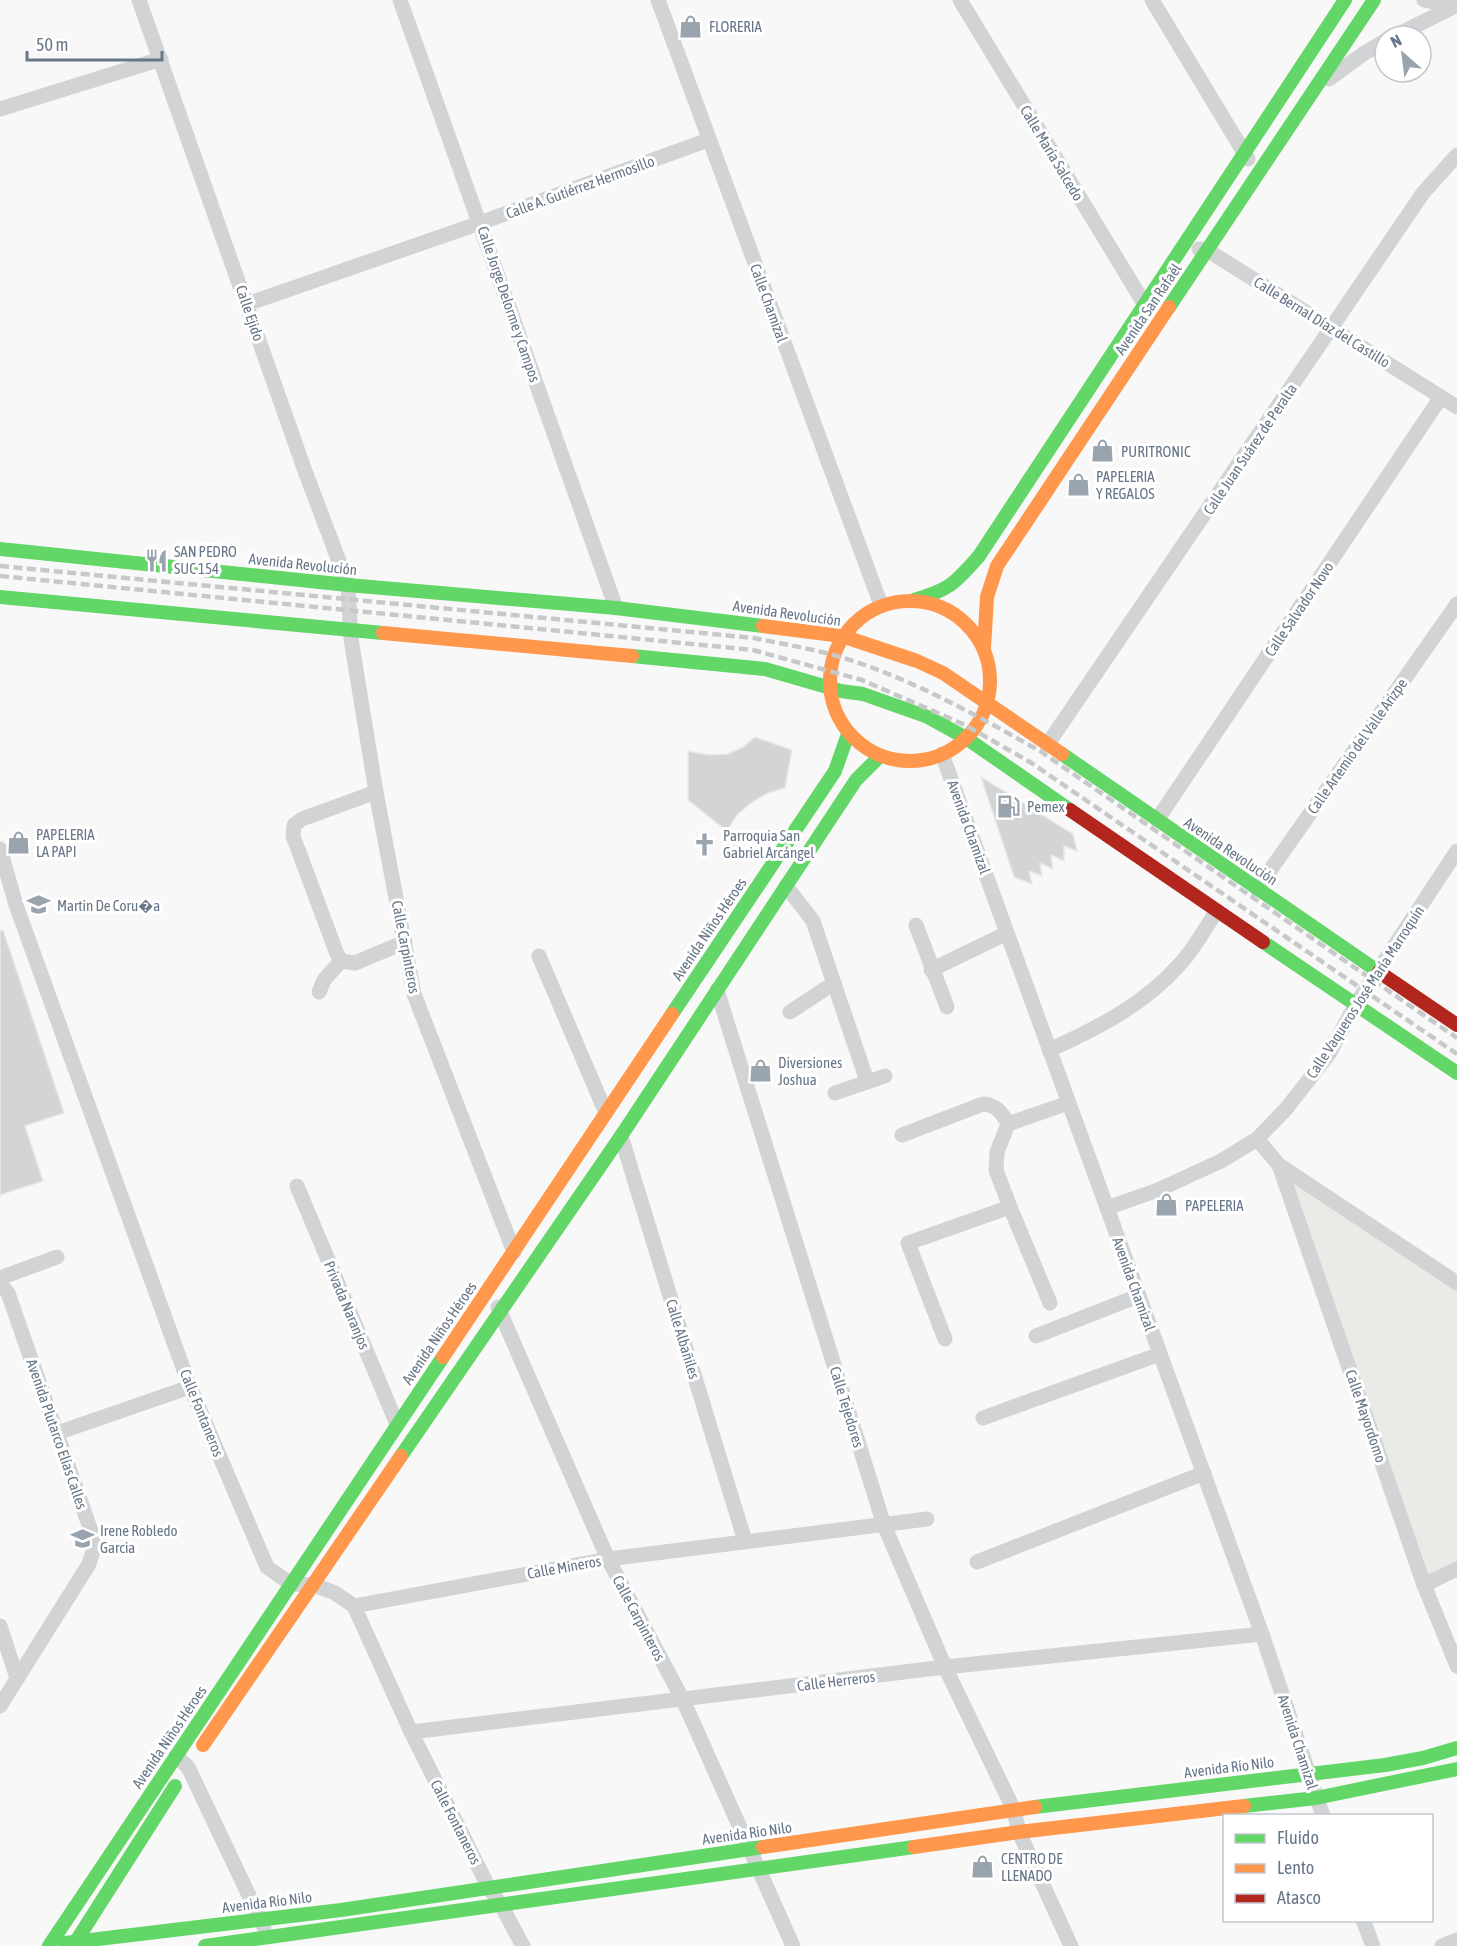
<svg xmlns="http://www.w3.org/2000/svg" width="1457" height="1946" font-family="'Asap Condensed',sans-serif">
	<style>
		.green { fill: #e8ebe6 }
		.building { fill: #d3d4d5; stroke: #e8e8e8; stroke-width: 1.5 }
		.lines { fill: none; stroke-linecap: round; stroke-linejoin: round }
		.street { stroke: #d2d3d4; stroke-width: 15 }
		.fast { stroke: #63d668; stroke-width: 14 }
		.slow { stroke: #ff974d; stroke-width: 14 }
		.jam { stroke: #b3261e; stroke-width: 14 }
		.rail { stroke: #c7c8c9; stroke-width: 4.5; stroke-dasharray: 9 4.5; stroke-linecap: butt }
		.labels { text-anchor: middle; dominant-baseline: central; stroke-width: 6; stroke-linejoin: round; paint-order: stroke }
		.poi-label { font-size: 15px; fill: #677688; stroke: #fff; text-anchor: start }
		.street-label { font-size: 15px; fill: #677688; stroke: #fff }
	</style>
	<rect width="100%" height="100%" fill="#f8f8f8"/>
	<polygon class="green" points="1279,1165 1457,1288 1457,1566 1429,1580"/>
	<g class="building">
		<polygon points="755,737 792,750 785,788 768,793 752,802 737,815 727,831 688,800 688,751 708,755 728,754 743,747"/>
		<polygon points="981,777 1073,834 1077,851 1064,846 1064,861 1051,855 1053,869 1040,863 1042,876 1029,871 1032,884 1014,877"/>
		<polygon points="3,930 64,1113 25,1126 43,1181 0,1195 0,931"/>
	</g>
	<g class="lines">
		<g class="street">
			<polyline points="139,0 305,471 348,585 351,639 376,792 414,994 514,1252"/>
			<polyline points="400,0 616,608"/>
			<polyline points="658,0 881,605"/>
			<polyline points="960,0 1145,305"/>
			<polyline points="1152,0 1248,159"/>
			<polyline points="1424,0 1453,6"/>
			<polyline points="1395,36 1457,5"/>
			<polyline points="1329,79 1363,54 1385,41"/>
			<polyline points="0,109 161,59"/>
			<polyline points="1199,249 1207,250 1457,407"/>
			<polyline points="247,304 480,223 708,140"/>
			<polyline points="1047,745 1423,193 1457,155"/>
			<polyline points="942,754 1262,1634 1323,1816"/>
			<polyline points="376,792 302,819 294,825 293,836 337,954 341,961 355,963 405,942"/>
			<polyline points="1157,820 1441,397"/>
			<polyline points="0,849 16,905 190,1387 267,1567 291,1584 314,1585 335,1593 354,1606 411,1732 489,1888 501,1905 523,1946"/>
			<polyline points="786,886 813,921 867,1081"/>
			<polyline points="1257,889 1457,604"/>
			<polyline points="916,925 947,1007"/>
			<polyline points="539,956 606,1113"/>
			<polyline points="931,970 1007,933"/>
			<polyline points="717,990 884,1525 945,1667 1014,1810 1019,1832 1071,1946"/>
			<polyline points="319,992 324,980 341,961"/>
			<polyline points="790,1012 834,983"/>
			<path d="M1049,1050C1098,1028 1145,1004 1180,964C1194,949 1205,928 1217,911"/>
			<polyline points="835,1093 885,1076"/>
			<polyline points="1008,1124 1068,1103"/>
			<path d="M902,1135L983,1104C997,1105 1002,1113 1008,1124L997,1152L996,1170L1010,1207L1050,1303"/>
			<polyline points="621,1136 745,1541"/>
			<polyline points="1257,1139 1279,1165 1457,1283"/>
			<polyline points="1279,1165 1424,1585 1457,1666"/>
			<polyline points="297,1186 397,1424"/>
			<polyline points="1107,1208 1158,1190 1221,1161 1257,1139 1286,1109 1329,1054 1356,1004 1457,851"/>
			<polyline points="0,1278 57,1257"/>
			<polyline points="0,1284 8,1293 91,1531 94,1548 89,1564 0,1706"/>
			<polyline points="498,1307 608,1559 683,1700 793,1946"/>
			<polyline points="1036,1336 1138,1296"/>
			<polyline points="945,1339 908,1243 1010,1207"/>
			<polyline points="983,1418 1160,1354"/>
			<polyline points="57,1433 190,1387"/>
			<polyline points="977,1562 1204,1473"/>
			<polyline points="1424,1585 1457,1569"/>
			<polyline points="354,1606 608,1559 927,1519"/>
			<polyline points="0,1626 17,1678"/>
			<polyline points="411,1732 945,1667 1262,1634"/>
			<polyline points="176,1756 188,1767 264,1927"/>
			<polyline points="1363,1920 1373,1946"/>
			<polyline points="1442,1946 1457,1940"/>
		</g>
		<g class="fast">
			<polyline points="1169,307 1374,0"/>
			<polyline points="0,549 348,585 616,608 763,626"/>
			<polyline points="0,597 383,633"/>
			<path d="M914,600C951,589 954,584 979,556L1345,0"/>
			<polyline points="632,656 765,669 841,691 863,694 928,717 966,738 1070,810"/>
			<polyline points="1062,754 1379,972"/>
			<polyline points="1263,942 1457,1073"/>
			<polyline points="672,1014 835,771 848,734"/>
			<polyline points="401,1456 621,1136 856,780 880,756"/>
			<polyline points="1244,1806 1316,1798 1457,1769"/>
			<polyline points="1035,1807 1385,1765 1423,1758 1457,1748"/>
			<polyline points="65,1943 341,1910 763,1847"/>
			<polyline points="49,1946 443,1357"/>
			<polyline points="73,1946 175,1786"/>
			<polyline points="205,1946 914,1847"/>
		</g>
		<g class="slow">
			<circle cx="910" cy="681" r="80"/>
			<polyline points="763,626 842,636 917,661 943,673 1062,754"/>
			<polyline points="383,633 632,656"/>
			<polyline points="984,648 987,597 997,566 1169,307"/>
			<polyline points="443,1357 672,1014"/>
			<polyline points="203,1745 401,1456"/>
			<polyline points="763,1847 1035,1807"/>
			<polyline points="914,1847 1019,1832 1244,1806"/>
		</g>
		<g class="jam">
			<polyline points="1070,810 1263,942"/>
			<polyline points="1379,972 1457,1025"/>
		</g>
		<g class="rail">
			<path d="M0,566L754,638C778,643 802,647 826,653C902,673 972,713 1040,751L1457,1038"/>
			<polyline points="0,576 753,650 862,680 965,725 1030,762 1457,1054"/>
		</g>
	</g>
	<defs>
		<symbol id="shop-bare" viewBox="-9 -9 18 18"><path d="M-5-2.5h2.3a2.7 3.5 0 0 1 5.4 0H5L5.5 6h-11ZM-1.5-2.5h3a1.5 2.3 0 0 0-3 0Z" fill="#9aa4af" stroke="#fff" stroke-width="2.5" paint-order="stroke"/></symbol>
		<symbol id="restaurant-bare" viewBox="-9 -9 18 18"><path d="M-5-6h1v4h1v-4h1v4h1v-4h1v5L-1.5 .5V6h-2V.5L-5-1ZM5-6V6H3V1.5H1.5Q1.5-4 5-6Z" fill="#9aa4af" stroke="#fff" stroke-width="2.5" paint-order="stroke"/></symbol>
		<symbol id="fuel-bare" viewBox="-9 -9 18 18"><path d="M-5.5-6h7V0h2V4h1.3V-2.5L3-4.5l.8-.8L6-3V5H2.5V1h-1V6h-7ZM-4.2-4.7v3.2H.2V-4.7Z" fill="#9aa4af" stroke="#fff" stroke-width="2.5" paint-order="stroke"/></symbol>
		<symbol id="church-bare" viewBox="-9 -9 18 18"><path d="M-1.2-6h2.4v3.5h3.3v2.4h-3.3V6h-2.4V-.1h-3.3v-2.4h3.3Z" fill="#9aa4af" stroke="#fff" stroke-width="2.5" paint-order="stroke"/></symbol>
		<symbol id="school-bare" viewBox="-9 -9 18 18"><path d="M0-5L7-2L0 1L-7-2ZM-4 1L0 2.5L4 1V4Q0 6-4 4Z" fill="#9aa4af" stroke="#fff" stroke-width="2.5" paint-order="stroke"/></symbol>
	</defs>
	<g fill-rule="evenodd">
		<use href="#shop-bare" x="674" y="10" width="33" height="33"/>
		<use href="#shop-bare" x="1086" y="434" width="33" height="33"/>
		<use href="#shop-bare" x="1062" y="468" width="33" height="33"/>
		<use href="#restaurant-bare" x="140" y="544" width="33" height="33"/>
		<use href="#fuel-bare" x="992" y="790" width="33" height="33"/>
		<use href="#shop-bare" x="2" y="826" width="33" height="33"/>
		<use href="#church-bare" x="688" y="828" width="33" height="33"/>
		<use href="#school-bare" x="22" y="888" width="33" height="33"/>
		<use href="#shop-bare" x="744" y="1054" width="33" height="33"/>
		<use href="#shop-bare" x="1150" y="1188" width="33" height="33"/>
		<use href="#school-bare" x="66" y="1522" width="33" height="33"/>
		<use href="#shop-bare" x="966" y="1850" width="33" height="33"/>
	</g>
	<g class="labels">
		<g class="poi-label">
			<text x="709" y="26">FLORERIA</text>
			<text x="1121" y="451">PURITRONIC</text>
			<text x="1096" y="476">PAPELERIA<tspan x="1096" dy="17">Y REGALOS</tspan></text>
			<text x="174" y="551">SAN PEDRO<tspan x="174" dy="17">SUC 154</tspan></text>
			<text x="1027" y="806">Pemex</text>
			<text x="36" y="834">PAPELERIA<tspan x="36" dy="17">LA PAPI</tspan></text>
			<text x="723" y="835">Parroquia San<tspan x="723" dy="17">Gabriel Arcángel</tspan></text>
			<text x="57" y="905">Martin De Coru�a</text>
			<text x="778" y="1062">Diversiones<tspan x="778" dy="17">Joshua</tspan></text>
			<text x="1185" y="1205">PAPELERIA</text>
			<text x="100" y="1530">Irene Robledo<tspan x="100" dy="17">Garcia</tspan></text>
			<text x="1001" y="1858">CENTRO DE<tspan x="1001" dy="17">LLENADO</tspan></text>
		</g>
		<g class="street-label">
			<text transform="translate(1052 153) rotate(59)">Calle María Salcedo</text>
			<text transform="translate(580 187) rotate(-20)">Calle A. Gutiérrez Hermosillo</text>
			<text transform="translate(769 303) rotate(70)">Calle Chamizal</text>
			<text transform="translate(509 304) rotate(71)">Calle Jorge Delorme y Campos</text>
			<text transform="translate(1148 309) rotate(-56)">Avenida San Rafaél</text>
			<text transform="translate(250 313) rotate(71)">Calle Ejido</text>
			<text transform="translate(1322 322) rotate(32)">Calle Bernal Díaz del Castillo</text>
			<text transform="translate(1250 449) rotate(-56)">Calle Juan Suárez de Peralta</text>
			<text transform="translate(303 564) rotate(6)">Avenida Revolución</text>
			<text transform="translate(1299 609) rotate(-56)">Calle Salvador Novo</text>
			<text transform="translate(787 613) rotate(8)">Avenida Revolución</text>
			<text transform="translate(1357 746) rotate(-55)">Calle Artemio del Valle Arizpe</text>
			<text transform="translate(969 827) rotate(70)">Avenida Chamizal</text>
			<text transform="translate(1231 851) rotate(34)">Avenida Revolución</text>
			<text transform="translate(709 929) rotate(-56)">Avenida Niños Héroes</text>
			<text transform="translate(406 947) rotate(79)">Calle Carpinteros</text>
			<text transform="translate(1365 992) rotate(-57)">Calle Vaqueros José María Marroquín</text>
			<text transform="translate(1134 1284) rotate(70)">Avenida Chamizal</text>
			<text transform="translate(347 1305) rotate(67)">Privada Naranjos</text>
			<text transform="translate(439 1333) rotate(-56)">Avenida Niños Héroes</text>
			<text transform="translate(683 1339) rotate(73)">Calle Albañiles</text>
			<text transform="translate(847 1407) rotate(73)">Calle Tejedores</text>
			<text transform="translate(202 1413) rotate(68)">Calle Fontaneros</text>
			<text transform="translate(1366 1416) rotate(71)">Calle Mayordomo</text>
			<text transform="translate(57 1434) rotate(71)">Avenida Plutarco Elías Calles</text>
			<text transform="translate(564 1567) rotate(-10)">Calle Mineros</text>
			<text transform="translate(639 1618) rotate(62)">Calle Carpinteros</text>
			<text transform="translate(836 1681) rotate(-7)">Calle Herreros</text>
			<text transform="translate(169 1737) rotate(-56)">Avenida Niños Héroes</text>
			<text transform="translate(1298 1742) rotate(72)">Avenida Chamizal</text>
			<text transform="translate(1229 1767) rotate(-7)">Avenida Río Nilo</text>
			<text transform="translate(456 1822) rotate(63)">Calle Fontaneros</text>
			<text transform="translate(747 1833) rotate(-8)">Avenida Río Nilo</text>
			<text transform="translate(267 1902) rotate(-7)">Avenida Río Nilo</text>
		</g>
	</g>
	<rect x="1223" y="1814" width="210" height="108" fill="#ffffff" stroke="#c2c8cf" stroke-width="1.5"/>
	<rect x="1235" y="1834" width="30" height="9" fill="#63d668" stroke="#c2c8cf" stroke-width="1.5"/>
	<text x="1277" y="1844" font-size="18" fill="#677688">Fluido</text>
	<rect x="1235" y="1864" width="30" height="9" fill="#ff974d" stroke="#c2c8cf" stroke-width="1.5"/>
	<text x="1277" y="1874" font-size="18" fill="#677688">Lento</text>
	<rect x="1235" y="1894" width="30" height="9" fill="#b3261e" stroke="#c2c8cf" stroke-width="1.5"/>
	<text x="1277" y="1904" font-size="18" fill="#677688">Atasco</text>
	<g transform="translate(1403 54) rotate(332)"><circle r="28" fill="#ffffff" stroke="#c2c8cf" stroke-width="1.5"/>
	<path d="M0-4.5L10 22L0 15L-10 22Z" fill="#9aa4af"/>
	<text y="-9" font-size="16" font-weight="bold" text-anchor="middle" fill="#677688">N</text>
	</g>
	<path d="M27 51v9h135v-9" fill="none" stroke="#677688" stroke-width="3"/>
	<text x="36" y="51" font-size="18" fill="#677688" stroke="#ffffff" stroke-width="4.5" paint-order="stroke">50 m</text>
</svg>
